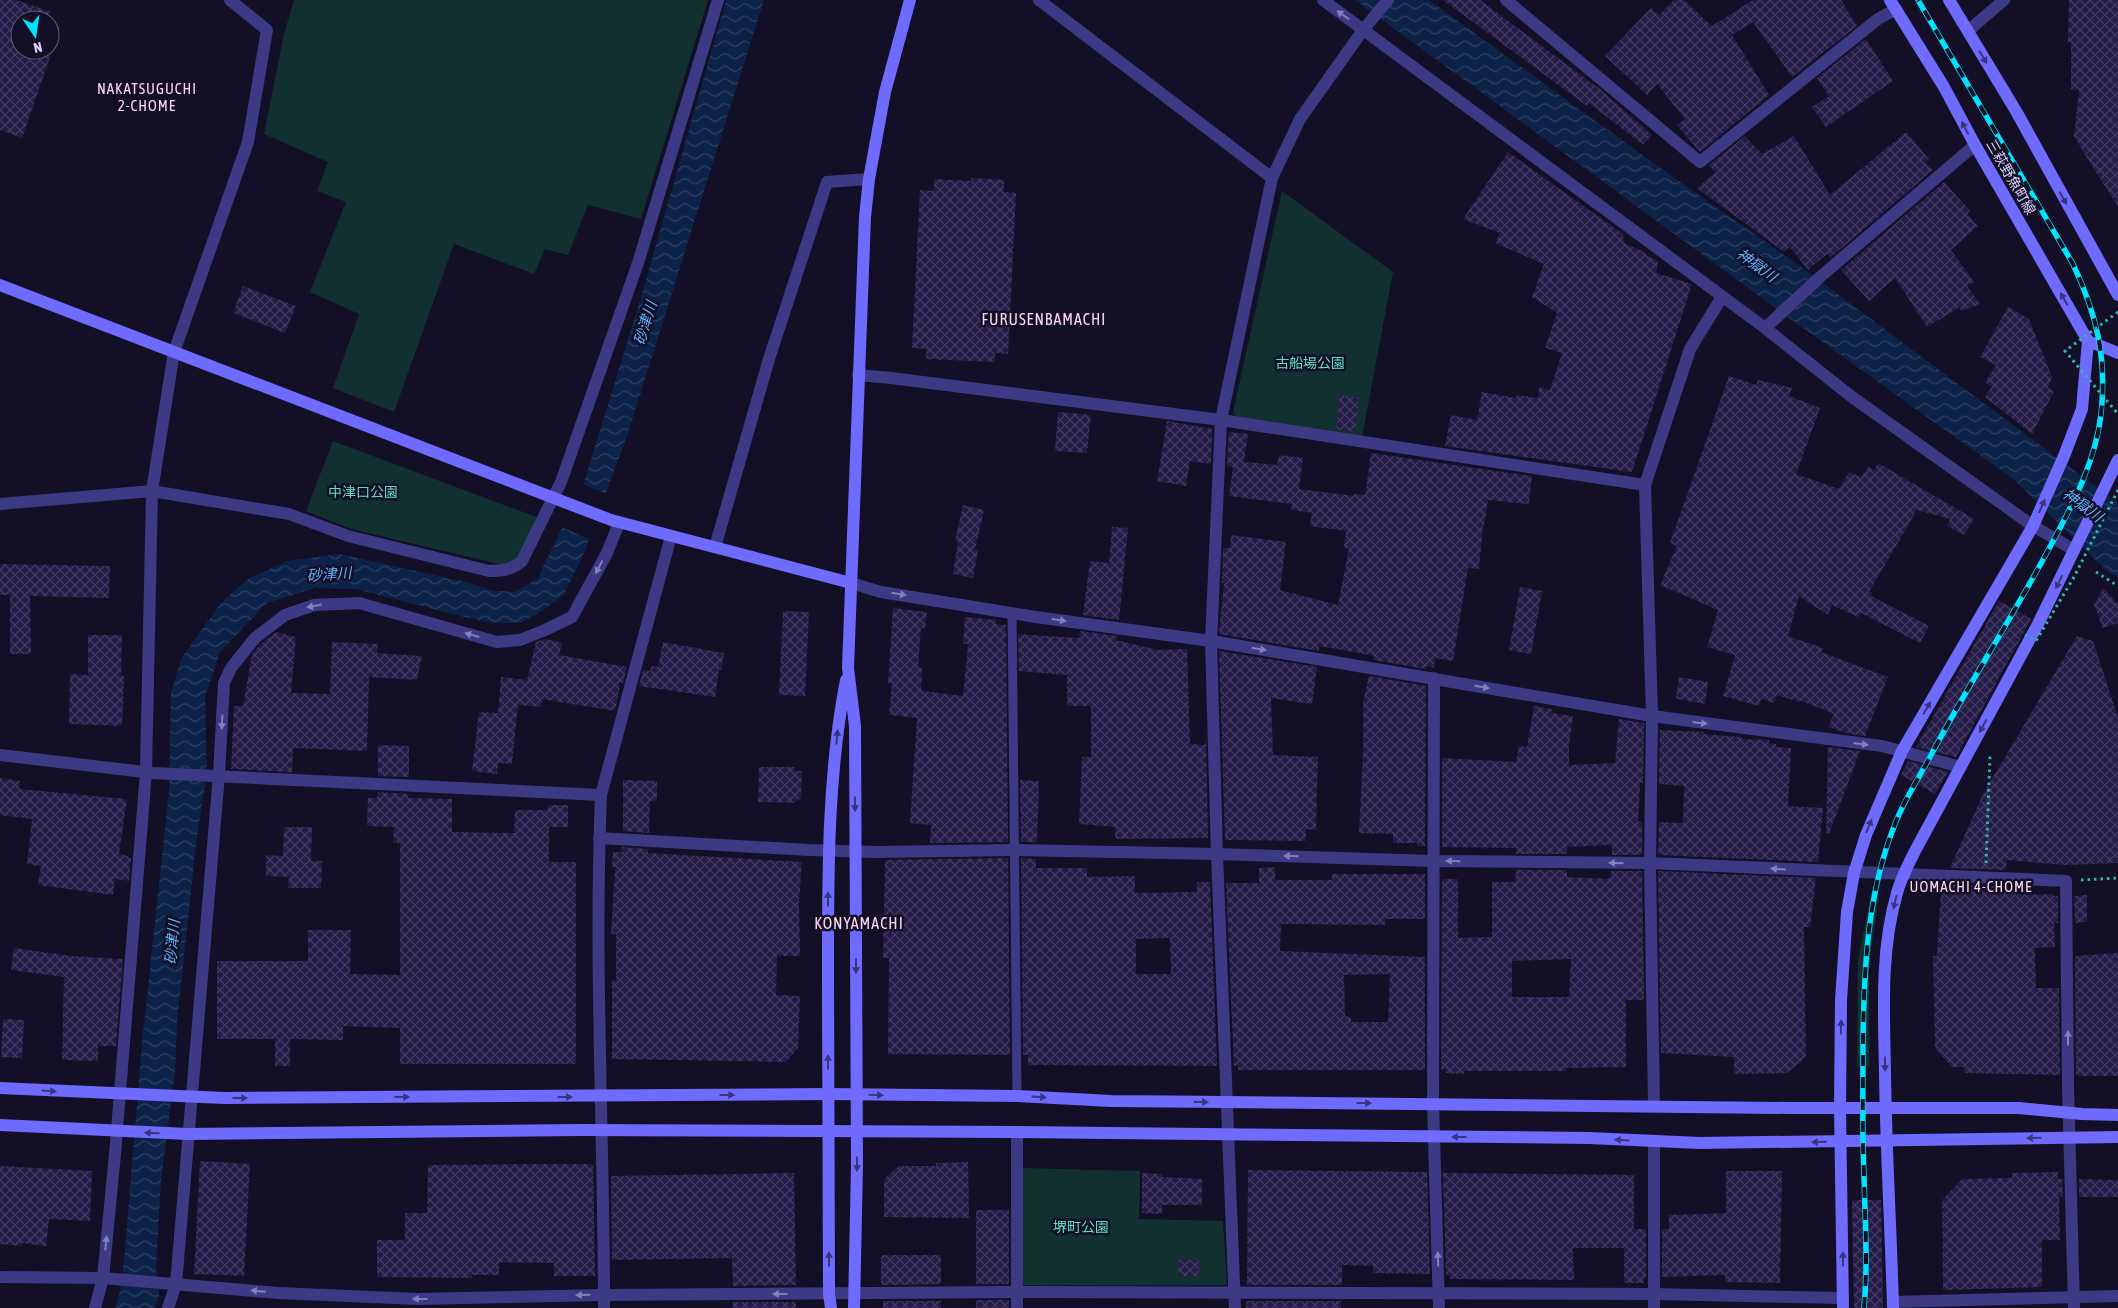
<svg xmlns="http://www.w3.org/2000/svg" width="2118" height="1308" font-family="'Asap Condensed','Noto Sans JP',sans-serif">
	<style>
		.green { fill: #12302f }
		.water { fill: url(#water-waves) }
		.pier { fill: #130f26 }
		.building { fill: url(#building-cross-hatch); fill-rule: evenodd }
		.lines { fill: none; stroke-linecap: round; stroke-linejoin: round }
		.path { stroke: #2fb8b0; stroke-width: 3; stroke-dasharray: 2.5 4; stroke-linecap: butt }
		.lane { stroke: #3d3a85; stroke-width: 9 }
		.street { stroke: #3d3a85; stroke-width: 12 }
		.secondary { stroke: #6f6bff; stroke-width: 12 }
		.rail-casing { stroke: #00e5ff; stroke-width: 5.5 }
		.rail { stroke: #130f26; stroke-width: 4; stroke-dasharray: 11; stroke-linecap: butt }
		.path-bridge { stroke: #2fb8b0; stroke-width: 3; stroke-dasharray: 2.5 4; stroke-linecap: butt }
		.oneway { fill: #837fbc }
		.oneway2 { fill: #38347d }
		.labels { text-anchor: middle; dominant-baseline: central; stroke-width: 5; stroke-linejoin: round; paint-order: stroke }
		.street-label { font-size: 14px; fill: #d9d4ff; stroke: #130f26 }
		.park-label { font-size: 14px; fill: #5fe0c0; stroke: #130f26 }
		.neighbourhood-label { font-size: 15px; letter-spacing: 1px; fill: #ffd6f0; stroke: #130f26 }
		.water-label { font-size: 15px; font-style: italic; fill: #62b6ff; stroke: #130f26 }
		.quarter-label { font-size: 16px; letter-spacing: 1px; fill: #ffd6f0; stroke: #130f26 }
	</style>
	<defs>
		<pattern id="water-waves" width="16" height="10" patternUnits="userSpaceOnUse" patternTransform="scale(1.25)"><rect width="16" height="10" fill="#0c2248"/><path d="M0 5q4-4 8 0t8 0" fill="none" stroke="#2f4163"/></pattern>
		<pattern id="building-cross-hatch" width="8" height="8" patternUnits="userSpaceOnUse" patternTransform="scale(1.25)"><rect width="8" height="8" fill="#241b47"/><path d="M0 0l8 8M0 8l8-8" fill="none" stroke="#433b63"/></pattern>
	</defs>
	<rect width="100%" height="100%" fill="#130f26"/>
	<g class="green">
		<polygon points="294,0 708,0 641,219 588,205 568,255 545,249 534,274 454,244 394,412 333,388 359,314 310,292 346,202 317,191 328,162 264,134 284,34"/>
		<polygon points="1282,191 1393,272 1362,437 1237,418 1233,412"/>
		<polygon points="333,441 539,518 516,561 503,565 351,529 306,511"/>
		<polygon points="1871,893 1876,893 1878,898 1869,966 1869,1067 1857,1067 1858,961"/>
		<polygon points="1023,1168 1140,1171 1139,1219 1223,1221 1227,1285 1021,1285"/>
	</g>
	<g class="water">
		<polygon points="726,0 764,0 627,436 584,553 564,595 542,611 520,623 492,623 452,614 356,589 315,588 267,603 220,652 205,697 207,774 197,835 177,1022 175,1072 161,1181 156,1267 159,1296 155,1308 115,1308 120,1292 124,1261 142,1043 169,791 171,692 182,657 222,602 248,579 287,561 339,554 466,582 491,590 514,592 538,578 584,482 640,301"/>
		<polygon points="1355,0 1429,0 1652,162 1800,266 2118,503 2118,577 2109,573 2013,479 1774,307"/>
	</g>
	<polygon class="pier" points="580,483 609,495 592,540 559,526"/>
	<g class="building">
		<polygon points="0,0 16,0 51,12 48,20 20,20 20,50 50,50 50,24 60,28 22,138 0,130"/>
		<polygon points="1443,0 1480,0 1601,90 1652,135 1643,145 1589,103 1587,106"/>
		<polygon points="1674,0 1684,0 1712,26 1753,0 1841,0 1857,26 1792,77 1753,22 1732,35 1769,95 1700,152 1677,125 1685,119 1657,84 1647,95 1605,56 1651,8 1659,15"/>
		<polygon points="2069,0 2118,0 2118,207 2074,137 2079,90 2071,89 2071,42 2068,42"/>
		<polygon points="1866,39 1893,81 1826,127 1812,107 1829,96 1817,78"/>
		<polygon points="1906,132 1929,159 1925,162 1933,170 1830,258 1827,254 1808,270 1790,247 1784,252 1697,188 1715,173 1709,165 1745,136 1762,154 1794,136 1830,195"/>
		<polygon points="1508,152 1623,234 1624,243 1640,250 1658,262 1656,273 1692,284 1632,472 1445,446 1451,415 1477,420 1482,392 1516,398 1517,395 1538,398 1539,387 1550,390 1562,353 1545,348 1557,313 1532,297 1544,264 1495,243 1500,233 1463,219"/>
		<polygon points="971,178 1004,180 1004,192 1016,193 1008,354 995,353 995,362 926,359 926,349 912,348 920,190 934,191 934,179 971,181"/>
		<polygon points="1944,182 1970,211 1967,214 1978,226 1951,250 1974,282 1967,286 1980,304 1961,311 1960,307 1927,327 1895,278 1869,301 1841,270"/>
		<polygon points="243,286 296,306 285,333 233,313"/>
		<polygon points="2008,307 2029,319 2052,377 2048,388 2054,391 2032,434 1985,397 1992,386 1985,382 1996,365 1980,357"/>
		<polygon points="1729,376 1756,385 1758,380 1792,388 1789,396 1820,408 1796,474 1839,489 1849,472 1861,477 1868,467 1874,470 1878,463 1974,519 1964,535 1947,526 1950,519 1917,510 1869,592 1872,593 1871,596 1929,626 1920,643 1861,613 1858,617 1832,605 1828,615 1799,596 1788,636 1823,648 1821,652 1888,677 1865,736 1850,734 1828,727 1834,714 1799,700 1799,702 1777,695 1774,703 1761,699 1759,706 1723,696 1735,655 1707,647 1718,610 1660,585 1677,546 1670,543"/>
		<polygon points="1340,395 1359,398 1355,432 1336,429"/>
		<polygon points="1058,412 1091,415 1087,453 1055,451"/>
		<polygon points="1167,421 1212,429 1211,464 1190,461 1186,486 1157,481"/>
		<polygon points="1229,432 1248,434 1244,462 1277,465 1279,455 1303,458 1299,489 1354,496 1354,494 1365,495 1371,453 1532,476 1529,504 1488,500 1484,526 1483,526 1479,569 1468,568 1453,661 1435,658 1434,668 1426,666 1426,669 1373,660 1374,656 1354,652 1319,646 1319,651 1219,634 1224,583 1222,583 1223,548 1230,548 1231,535 1286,542 1280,590 1338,605 1349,548 1344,548 1346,531 1310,526 1312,513 1291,510 1292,504 1229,496 1233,467 1227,466"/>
		<polygon points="963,505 984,510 975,549 978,550 973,578 953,574 958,542 955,541"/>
		<polygon points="1112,527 1128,528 1119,620 1083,615 1090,561 1109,563"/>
		<polygon points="0,564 110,566 109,598 30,596 31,654 10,654 10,595 0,595"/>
		<polygon points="1520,587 1542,591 1531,654 1509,650"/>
		<polygon points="2103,588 2118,604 2118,623 2103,628 2094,605"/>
		<polygon points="1999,601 2031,619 1956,757 1916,747"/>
		<polygon points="893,608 927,612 925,629 921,628 918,667 922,668 921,690 923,691 963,696 968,644 963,644 965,617 996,620 996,624 1006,625 1008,842 930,843 931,825 910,823 917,718 889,715 892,683 888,683"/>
		<polygon points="783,611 809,612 805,696 779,695"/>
		<polygon points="1080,631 1117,636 1116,640 1158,650 1187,649 1190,744 1205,745 1206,739 1208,838 1115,839 1115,827 1079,824 1082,757 1091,757 1091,706 1067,706 1067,675 1019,671 1018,634 1079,638"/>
		<polygon points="276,632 296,637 291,693 330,694 332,642 378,644 377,653 422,656 417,680 369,677 367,751 293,748 292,772 231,769 234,706 243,706 252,654 262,643"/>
		<polygon points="88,635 122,635 121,676 124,676 122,726 69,724 70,674 88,675"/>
		<polygon points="2077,636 2093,641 2118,718 2118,863 2065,865 2007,860 2006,870 1950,868 1983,794"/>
		<polygon points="545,639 562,643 559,655 627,667 623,683 620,683 615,711 542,699 541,707 518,705 512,764 498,763 497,774 472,771 479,712 498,713 501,677 527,680 536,642"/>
		<polygon points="663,642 724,653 721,670 719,669 715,697 639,686 643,670 650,671 651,666 658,667"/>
		<polygon points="1219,651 1317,667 1312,704 1271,698 1273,755 1318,757 1316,830 1306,829 1306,841 1225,840"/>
		<polygon points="1369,676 1426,686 1425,846 1417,846 1417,843 1393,843 1393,834 1359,833 1363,753 1363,702"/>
		<polygon points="1679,677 1708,682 1705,704 1676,699"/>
		<polygon points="1534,706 1552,709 1551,713 1573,716 1569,745 1569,765 1615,763 1619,719 1644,723 1643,783 1640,783 1638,821 1642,822 1642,855 1612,855 1612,845 1567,847 1567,854 1516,854 1516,848 1442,847 1442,758 1516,762 1519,746 1527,747"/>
		<polygon points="1660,730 1704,732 1703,734 1742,737 1742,739 1769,740 1769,743 1776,744 1776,747 1791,748 1788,806 1823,808 1818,862 1658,855 1659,822 1683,823 1684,786 1659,784"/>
		<polygon points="378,745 409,746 409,777 378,776"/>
		<polygon points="1828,747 1860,751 1829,834 1826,833"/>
		<polygon points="1908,761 1948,772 1935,794 1901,775"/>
		<polygon points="759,767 795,767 795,771 802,771 801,798 794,803 758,802"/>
		<polygon points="0,778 20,781 19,789 127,799 119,853 131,858 129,881 115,879 113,895 38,885 41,866 27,864 32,819 0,815"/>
		<polygon points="623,780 657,781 657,801 650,801 649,833 623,831"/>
		<polygon points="1020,780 1039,781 1037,842 1021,842"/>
		<polygon points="378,792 408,794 408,798 452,799 452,832 514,833 515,810 548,810 548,805 568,805 568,827 549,827 549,862 576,862 576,1064 400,1064 400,1028 343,1026 343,1040 290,1039 290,1066 275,1066 275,1039 217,1039 217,961 308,961 308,930 351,930 350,974 400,975 400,843 393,843 394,827 367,826 368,798 377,798"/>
		<polygon points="284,827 312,827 311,861 322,861 321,888 288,888 289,877 266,876 266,855 283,856"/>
		<polygon points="622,847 648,849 648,853 802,862 799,901 800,956 777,956 776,995 800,996 798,1048 786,1062 612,1059 612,980 616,980 616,934 611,934 615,867 612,867 613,852 622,852"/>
		<polygon points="1008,858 1010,1055 888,1054 889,958 883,958 885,860"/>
		<path d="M1021,858L1036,859V868H1087V877L1135,876V893L1197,892V882H1210L1217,1066L1028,1065V1055H1023ZM1170,938L1171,974H1136V939Z"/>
		<path d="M1275,867V880H1332V874H1425V919H1385V925L1281,924L1280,951L1425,957V1070H1238V1065L1234,1066L1226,883H1259V868ZM1390,974L1388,1022H1351V1017L1345,1016L1344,975Z"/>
		<path d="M1516,870H1567V877L1607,879L1611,877V871H1642L1644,1000H1626V1067L1566,1068V1071H1464V1074L1446,1073V1069L1441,1070L1442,879H1458V938L1492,937V882H1515ZM1571,959L1569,997H1512V961Z"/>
		<polygon points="1658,871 1816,878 1810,927 1804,927 1806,1057 1787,1073 1734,1074 1734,1057 1661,1053"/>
		<polygon points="1943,884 2005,886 2004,892 2026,892 2026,895 2053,894 2054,896 2058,896 2058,923 2054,923 2055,947 2035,948 2036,988 2059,988 2060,1075 1964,1073 1964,1067 1952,1067 1935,1048 1933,956 1937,956 1941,888"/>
		<polygon points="2087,895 2087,922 2075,923 2074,896"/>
		<polygon points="14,948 71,956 123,959 116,1046 98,1046 98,1061 62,1060 64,977 11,970"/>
		<polygon points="2118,953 2118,1076 2080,1076 2076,1075 2075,956"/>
		<polygon points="3,1019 24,1020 22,1058 1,1057"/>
		<polygon points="200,1161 250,1164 244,1276 194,1274"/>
		<polygon points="968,1162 969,1218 884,1217 884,1179 899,1166 936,1166 936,1163"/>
		<polygon points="534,1164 593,1164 595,1276 554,1276 554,1263 499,1262 499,1275 472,1275 472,1278 377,1277 377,1240 405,1240 405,1213 427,1213 428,1165"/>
		<polygon points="0,1166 92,1171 90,1221 49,1219 46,1246 22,1243 22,1246 0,1244"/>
		<polygon points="1248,1170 1427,1172 1430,1274 1373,1273 1373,1266 1342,1265 1342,1285 1247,1285"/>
		<polygon points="1726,1171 1782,1171 1780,1283 1725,1282 1725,1275 1662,1277 1662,1229 1669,1229 1669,1215 1726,1213"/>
		<polygon points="2058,1172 2058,1179 2062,1179 2063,1197 2059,1197 2060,1240 2042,1240 2042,1287 1943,1290 1942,1200 1962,1179 2012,1178 2012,1173"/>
		<polygon points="794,1173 796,1285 733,1286 732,1258 612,1260 611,1176"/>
		<polygon points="1142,1173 1162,1174 1162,1177 1202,1179 1202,1205 1162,1205 1162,1214 1142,1213"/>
		<polygon points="1443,1173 1634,1175 1634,1229 1646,1229 1646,1278 1644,1278 1644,1283 1624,1283 1624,1248 1573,1248 1574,1280 1450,1279 1450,1275 1446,1275"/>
		<polygon points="2079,1179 2118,1180 2118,1197 2079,1197"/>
		<polygon points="1852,1200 1881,1200 1883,1308 1854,1308"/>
		<rect x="976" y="1210" width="33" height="74"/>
		<polygon points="881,1255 941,1255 941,1284 881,1285"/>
		<polygon points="1179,1260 1199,1260 1199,1276 1178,1276"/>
		<rect x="976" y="1300" width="33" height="8"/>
		<rect x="883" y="1301" width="58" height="7"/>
		<rect x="1246" y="1301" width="95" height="7"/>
		<rect x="733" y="1302" width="63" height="6"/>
	</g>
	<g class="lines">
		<g class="path">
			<polyline points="2096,572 2118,586"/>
			<polyline points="1986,863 1990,756"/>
			<polyline points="2081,880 2118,878"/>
		</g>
		<polyline class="lane" points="1012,612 1017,1096"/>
		<g class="street">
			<polyline points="1039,0 1272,178"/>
			<polyline points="1323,0 1765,328 1852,397 2033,526 2074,550"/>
			<polyline points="1506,0 1700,162 1878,19 1896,9"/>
			<polyline points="1968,31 2004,0"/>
			<polyline points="1765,328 1820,277 1975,145"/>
			<polyline points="858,375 891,378 1221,420 1645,485"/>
			<path d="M0,504L152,491L289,514L348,536L489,571C503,571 511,570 522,561L561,482L638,263L718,0"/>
			<polyline points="715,547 769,359 827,182 869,179"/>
			<polyline points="851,583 881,592 1036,617 1211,641 1317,659 1652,716 1882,746 1961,767"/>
			<polyline points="1434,678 1433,1103 1439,1308"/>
			<polyline points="0,755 153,773 601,795"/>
			<polyline points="599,838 809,850 875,852 1015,850 1217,854 1433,861 1650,863 2066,881 2068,1086 2074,1308"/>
			<polyline points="1654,1106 1650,863 1652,716 1645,485 1690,349 1722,297"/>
			<polyline points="0,1277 103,1278 278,1293 418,1299 604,1295 1016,1292 1653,1294 1843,1298"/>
			<polyline points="1893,1302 2118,1296"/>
			<polyline points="95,1308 103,1278 115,1154 146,772 152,491 174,352 248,142 267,30 230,0"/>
			<polyline points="168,1308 176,1284 219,775 224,683 231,668 255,638 285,615 314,605 359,603 497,642 520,640 545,630 572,617 607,553 619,523"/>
			<path d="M604,1308C604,1137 594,966 601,795L671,536"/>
			<polyline points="1017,1308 1017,1132"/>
			<polyline points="1235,1308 1217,854 1211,641 1221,420 1272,178 1300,119 1363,30 1388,0"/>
			<polyline points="1654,1308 1654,1141"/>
		</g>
		<g class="secondary">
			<polyline points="1890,0 1944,87 1975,145 2088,341 2118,353"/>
			<polyline points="1949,0 2016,111 2118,295"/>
			<polyline points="0,285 611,520 851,583"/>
			<polyline points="0,1088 224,1098 828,1094 1017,1096 1111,1101 1226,1102 1791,1108 2019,1108 2082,1114 2118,1115"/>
			<polyline points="0,1125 188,1134 578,1130 1017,1132 1589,1138 1700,1143 2118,1137"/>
			<path d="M831,1308L829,1294C829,1188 828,1083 828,977C828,878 827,778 846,680"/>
			<polyline points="854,1308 857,1166 855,726 848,668 865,217 869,179 885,92 910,0"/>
			<polyline points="1843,1308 1840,1108 1841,1000 1847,912 1854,873 1866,835 1902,751 2033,526 2064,456 2082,409 2088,341"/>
			<path d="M1893,1308C1891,1230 1886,1152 1885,1073C1884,1014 1880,951 1897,893C1901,878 1908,865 1915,851L2038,624L2118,460"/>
		</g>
		<defs>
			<path id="rail" d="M1864,1308C1868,1264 1865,1219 1864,1175C1862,1131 1863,1086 1863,1042C1864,968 1867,894 1895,824C1904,800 1919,778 1931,755C1969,683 2014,615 2052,543C2073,504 2096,460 2101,414C2107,358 2097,315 2073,264L1918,0"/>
		</defs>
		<use href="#rail" class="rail-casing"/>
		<use href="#rail" class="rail"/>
		<g class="path-bridge">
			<polyline points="2118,312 2065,351 2118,414"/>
			<polyline points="2025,635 2036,641 2074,577 2118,490"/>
		</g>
	</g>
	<defs><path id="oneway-solid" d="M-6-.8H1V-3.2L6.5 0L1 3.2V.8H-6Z" transform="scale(1.25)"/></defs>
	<g class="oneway">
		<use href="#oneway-solid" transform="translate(1343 15) rotate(-144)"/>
		<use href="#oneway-solid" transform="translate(599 567) rotate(118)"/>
		<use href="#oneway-solid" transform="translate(899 594) rotate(9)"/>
		<use href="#oneway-solid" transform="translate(314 606) rotate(169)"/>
		<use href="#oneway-solid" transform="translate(1059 620) rotate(8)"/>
		<use href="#oneway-solid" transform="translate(472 635) rotate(-164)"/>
		<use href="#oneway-solid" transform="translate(1259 649) rotate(9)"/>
		<use href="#oneway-solid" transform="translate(1482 687) rotate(10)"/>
		<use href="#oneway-solid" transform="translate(222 722) rotate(93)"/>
		<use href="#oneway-solid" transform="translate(1700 723) rotate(7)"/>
		<use href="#oneway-solid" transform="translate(1861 744) rotate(7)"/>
		<use href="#oneway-solid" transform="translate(1291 856) rotate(-178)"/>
		<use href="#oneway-solid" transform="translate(1453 861) rotate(-179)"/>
		<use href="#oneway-solid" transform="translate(1616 863) rotate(-179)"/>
		<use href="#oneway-solid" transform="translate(1778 869) rotate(-177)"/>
		<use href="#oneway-solid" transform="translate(2068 1038) rotate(-90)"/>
		<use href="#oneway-solid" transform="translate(106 1243) rotate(-84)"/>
		<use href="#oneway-solid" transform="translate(1438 1259) rotate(-92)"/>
		<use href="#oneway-solid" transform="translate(258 1291) rotate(-175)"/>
		<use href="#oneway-solid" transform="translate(780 1294) rotate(180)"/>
		<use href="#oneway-solid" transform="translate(583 1295) rotate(179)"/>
		<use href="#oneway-solid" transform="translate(420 1299) rotate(-180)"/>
	</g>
	<g class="oneway2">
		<use href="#oneway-solid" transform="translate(1983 57) rotate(59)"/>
		<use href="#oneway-solid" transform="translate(1965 128) rotate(-118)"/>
		<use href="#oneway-solid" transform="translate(2063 198) rotate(61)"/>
		<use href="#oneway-solid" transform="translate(2064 299) rotate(-119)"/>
		<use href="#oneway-solid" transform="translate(2042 506) rotate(-66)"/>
		<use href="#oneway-solid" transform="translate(2059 582) rotate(116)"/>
		<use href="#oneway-solid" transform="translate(1927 708) rotate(-60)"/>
		<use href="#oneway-solid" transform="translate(1983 726) rotate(118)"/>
		<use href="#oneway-solid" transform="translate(837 737) rotate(-85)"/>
		<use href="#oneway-solid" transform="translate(855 804) rotate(90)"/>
		<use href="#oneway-solid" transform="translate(1869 826) rotate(-68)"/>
		<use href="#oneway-solid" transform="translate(828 899) rotate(-90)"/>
		<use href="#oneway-solid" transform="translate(1895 902) rotate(103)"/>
		<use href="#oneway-solid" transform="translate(856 966) rotate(90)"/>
		<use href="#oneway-solid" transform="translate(1841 1027) rotate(-89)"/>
		<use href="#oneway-solid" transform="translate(828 1062) rotate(-90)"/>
		<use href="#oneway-solid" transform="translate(1885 1064) rotate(89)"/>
		<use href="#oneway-solid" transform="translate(49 1091) rotate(3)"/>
		<use href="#oneway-solid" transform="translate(727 1095)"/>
		<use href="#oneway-solid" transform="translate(876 1095) rotate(1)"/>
		<use href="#oneway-solid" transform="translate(402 1097)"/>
		<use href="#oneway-solid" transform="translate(565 1097)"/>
		<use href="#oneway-solid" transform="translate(1039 1097) rotate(3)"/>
		<use href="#oneway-solid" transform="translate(240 1098)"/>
		<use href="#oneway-solid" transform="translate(1201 1102) rotate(1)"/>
		<use href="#oneway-solid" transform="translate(1364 1103)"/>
		<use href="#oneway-solid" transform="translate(152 1133) rotate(-178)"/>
		<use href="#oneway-solid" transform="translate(1459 1137) rotate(-180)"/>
		<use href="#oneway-solid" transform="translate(2034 1138) rotate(179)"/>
		<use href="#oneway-solid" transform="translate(1622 1140) rotate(-177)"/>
		<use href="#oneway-solid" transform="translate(1819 1142) rotate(178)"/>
		<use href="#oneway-solid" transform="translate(857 1164) rotate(90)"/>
		<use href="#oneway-solid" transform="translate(829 1259) rotate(-90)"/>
		<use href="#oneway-solid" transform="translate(1843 1259) rotate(-91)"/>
	</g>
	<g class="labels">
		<g class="street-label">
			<text transform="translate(2011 177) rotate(60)">三萩野魚町線</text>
		</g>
		<g class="park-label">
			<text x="1310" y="363">古船場公園</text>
			<text x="363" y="492">中津口公園</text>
			<text x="1081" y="1227">堺町公園</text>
		</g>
		<g class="neighbourhood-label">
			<text x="147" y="88">NAKATSUGUCHI<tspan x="147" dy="17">2-CHOME</tspan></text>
			<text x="1971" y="886">UOMACHI 4-CHOME</text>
		</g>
		<g class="water-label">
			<text transform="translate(1757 265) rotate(36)">神獄川</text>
			<text transform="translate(645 323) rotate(-73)">砂津川</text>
			<text transform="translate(2083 505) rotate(36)">神獄川</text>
			<text transform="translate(329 574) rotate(-4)">砂津川</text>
			<text transform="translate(172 942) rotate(-85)">砂津川</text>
		</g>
		<g class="quarter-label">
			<text x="1044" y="319">FURUSENBAMACHI</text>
			<text x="859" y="923">KONYAMACHI</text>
		</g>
	</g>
	<g transform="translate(35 35) rotate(167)"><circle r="24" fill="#130f26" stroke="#625e7d"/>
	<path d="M0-4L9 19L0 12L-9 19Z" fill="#00e5ff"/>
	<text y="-8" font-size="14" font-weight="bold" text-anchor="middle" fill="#d9d4ff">N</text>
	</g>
</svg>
